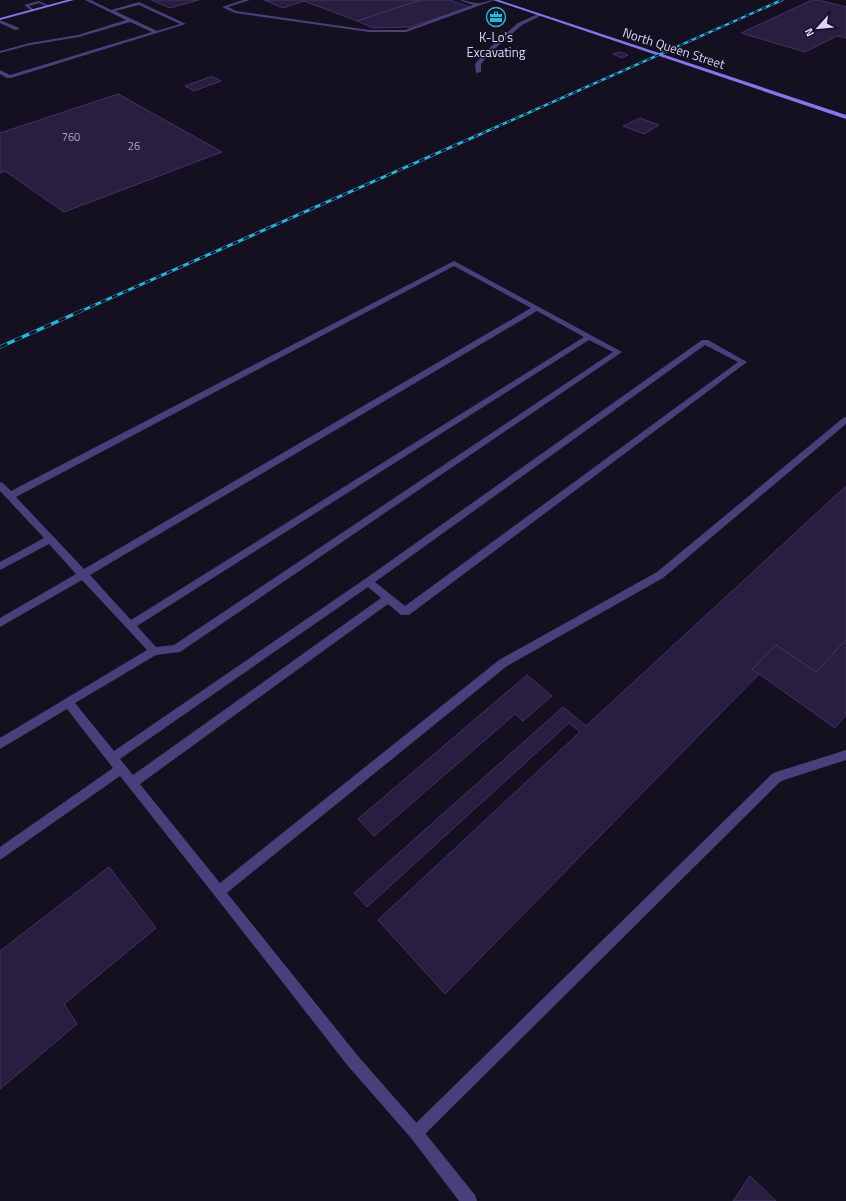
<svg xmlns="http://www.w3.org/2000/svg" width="846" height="1201" font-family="'Titillium Web',sans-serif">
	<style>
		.building { fill: #281e3f; stroke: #423368 }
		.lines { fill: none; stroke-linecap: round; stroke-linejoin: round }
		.service { fill: #48407a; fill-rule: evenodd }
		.minor { fill: #48407a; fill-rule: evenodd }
		.secondary { fill: #8476ef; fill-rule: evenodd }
		.rail-far2-casing { stroke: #1ab9e0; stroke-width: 2.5 }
		.rail-far1-casing { stroke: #1ab9e0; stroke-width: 3 }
		.rail-casing { stroke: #1ab9e0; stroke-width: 3.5 }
		.rail-far2 { stroke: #141020; stroke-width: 1.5; stroke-dasharray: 4.5; stroke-linecap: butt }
		.rail-far1 { stroke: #141020; stroke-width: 2; stroke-dasharray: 6; stroke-linecap: butt }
		.rail { stroke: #141020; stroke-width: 2.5; stroke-dasharray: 8; stroke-linecap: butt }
		.labels { text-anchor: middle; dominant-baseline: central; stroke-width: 3; stroke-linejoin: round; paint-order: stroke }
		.far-number-label { font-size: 11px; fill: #afa6cb }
		.far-poi-label { font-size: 13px; fill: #dcd4fa; stroke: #141020 }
		.far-street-label { font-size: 13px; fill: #dcd4fa; stroke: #141020 }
	</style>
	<rect width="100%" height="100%" fill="#141020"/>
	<g class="building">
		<polygon points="151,0 199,0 170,8"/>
		<polygon points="264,0 421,0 357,21 304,1 283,8"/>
		<polygon points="421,0 450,0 470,7 410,27 373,28 357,21"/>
		<polygon points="812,0 818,0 846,7 846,38 837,36 805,52 741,33"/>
		<polygon points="620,52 628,55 622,58 613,54"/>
		<polygon points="210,77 213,77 221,81 194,91 185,86"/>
		<polygon points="118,94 222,152 64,212 5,171 0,173 0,133"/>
		<polygon points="640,118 659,125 644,134 623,126"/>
		<polygon points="846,486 846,640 816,672 776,645 752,669 759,674 445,994 378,920 580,732 569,723 367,907 354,893 563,707 586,726"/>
		<polygon points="846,640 846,715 835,728 752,669 776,645 816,672"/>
		<polygon points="527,675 552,696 523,721 515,714 374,836 358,819"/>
		<polygon points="109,867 156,928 64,1004 77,1024 0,1089 0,951"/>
		<polygon points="750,1176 776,1201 733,1201"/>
	</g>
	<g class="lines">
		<g class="service">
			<path d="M85,0H91L111,10L139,2L186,24L11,78H7L0,74V70L10,75L152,32L130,22L79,37L30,45L0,53V51L30,43L78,35L126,20ZM139,5L180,24L157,31L115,11Z"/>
			<path d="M243,0H250L228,7L236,11L369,30H405L473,5L459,0C465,0 469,2 475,3C481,4 489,0 495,0L406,32H369L235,13L222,7Z"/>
			<polygon points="39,1 50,6 48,7 39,3 29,6 34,10 32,11 24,5"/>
			<polygon points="538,14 542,15 522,25 490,53 481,64 481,72 476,73 475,64 486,51 518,23"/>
			<polygon points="0,20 19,28 19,29 15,30 0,23"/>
			<path d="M454,261L622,352L180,652L156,655L75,703L114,751L365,579L702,340H708L747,362L409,615H401L388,604L140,784L220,883L499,660L657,572L843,418L846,417V424L663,578L507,666L223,896L219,898L215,896L120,776L0,860V847L113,768L67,709L0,749V738L147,650L82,580L0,627V618L76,574L49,544L0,570V562L44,538L0,491V482L3,483L11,491ZM454,266L531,308L84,569L16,497ZM537,311L584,337L131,620L90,575ZM589,340L613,352L174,645L156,647L137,626ZM705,345L738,362L405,606L375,582ZM368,587L381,598L133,775L120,759Z"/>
			<polygon points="846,750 846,760 781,781 421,1138 416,1140 411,1138 409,1133 411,1128 773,773"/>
		</g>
		<polygon class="minor" points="219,886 223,888 358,1056 421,1128 475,1195 477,1201 459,1201 411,1138 348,1066 215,896 213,892 215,888"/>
		<g class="secondary">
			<polygon points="67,0 74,0 0,20 0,18"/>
			<polygon points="493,0 499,0 846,115 846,119"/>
		</g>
		<defs>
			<polyline id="rail-far2" points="474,137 782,0"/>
			<polyline id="rail-far1" points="79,312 476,136"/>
			<polyline id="rail" points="0,347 81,311"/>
		</defs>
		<use href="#rail-far2" class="rail-far2-casing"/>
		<use href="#rail-far1" class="rail-far1-casing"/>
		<use href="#rail" class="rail-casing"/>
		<use href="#rail-far2" class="rail-far2"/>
		<use href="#rail-far1" class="rail-far1"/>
		<use href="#rail" class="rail"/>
	</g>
	<defs>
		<symbol id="office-ring" viewBox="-11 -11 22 22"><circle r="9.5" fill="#141020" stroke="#1ab9e0" stroke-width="1.5"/><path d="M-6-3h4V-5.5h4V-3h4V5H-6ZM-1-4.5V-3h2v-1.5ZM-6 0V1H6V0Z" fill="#1ab9e0"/></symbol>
	</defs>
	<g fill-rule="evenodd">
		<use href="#office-ring" x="485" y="6" width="22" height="22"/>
	</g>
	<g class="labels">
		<g class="far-number-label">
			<text x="71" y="137">760</text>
			<text x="134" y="146">26</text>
		</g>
		<g class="far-poi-label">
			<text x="496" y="37">K-Lo's<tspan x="496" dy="15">Excavating</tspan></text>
		</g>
		<g class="far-street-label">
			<text transform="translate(674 48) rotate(18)">North Queen Street</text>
		</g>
	</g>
	<g transform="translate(818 28) rotate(243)" stroke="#141020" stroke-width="3" paint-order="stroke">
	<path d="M0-3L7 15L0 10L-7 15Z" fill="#dcd4fa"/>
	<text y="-6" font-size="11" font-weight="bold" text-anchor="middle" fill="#dcd4fa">N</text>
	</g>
</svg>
